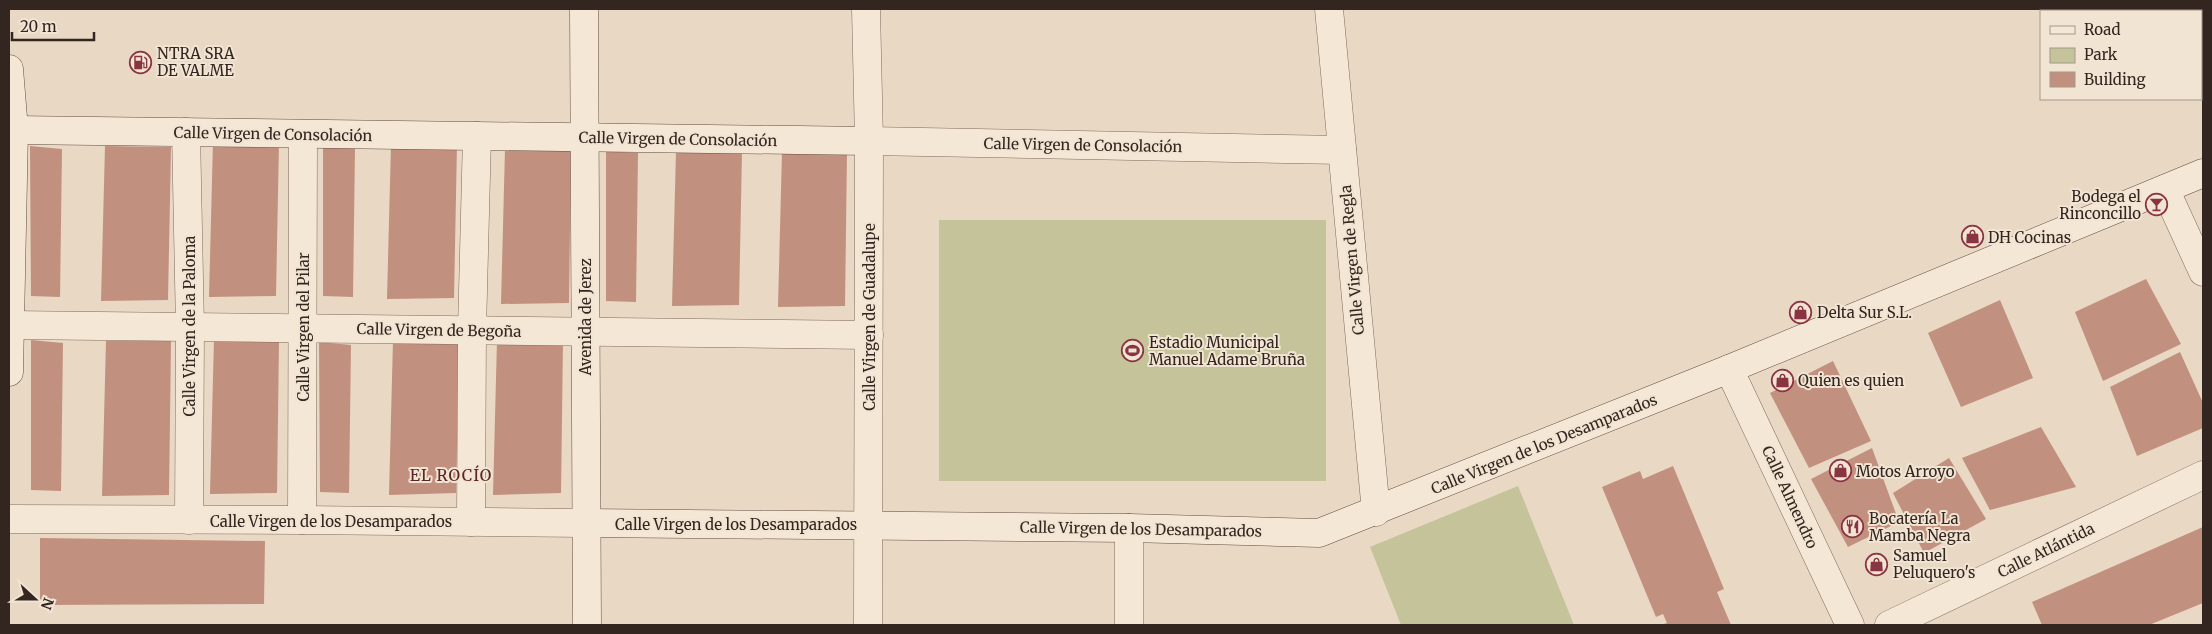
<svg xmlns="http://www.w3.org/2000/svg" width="2212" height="634" font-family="Merriweather,serif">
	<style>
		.green { fill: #c5c399 }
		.building { fill: #c2907e }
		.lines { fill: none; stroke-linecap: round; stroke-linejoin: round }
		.street-casing { stroke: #816a5d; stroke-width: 29 }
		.secondary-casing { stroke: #634c40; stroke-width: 29 }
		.street { stroke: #f4e7d6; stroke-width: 28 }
		.secondary { stroke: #f4e7d6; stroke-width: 28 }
		.labels { text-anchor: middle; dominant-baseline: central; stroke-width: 4; stroke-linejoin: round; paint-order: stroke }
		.poi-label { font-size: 15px; fill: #33251f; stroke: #f1e4d3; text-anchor: start }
		.street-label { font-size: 15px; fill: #33251f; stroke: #f1e4d3 }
		.neighbourhood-label { font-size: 16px; letter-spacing: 1px; fill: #5a2623; stroke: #f1e4d3 }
	</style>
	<rect width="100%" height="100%" fill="#e8d8c4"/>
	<g class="green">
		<rect x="939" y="220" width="387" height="261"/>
		<polygon points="1518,486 1574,625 1401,625 1370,547"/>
	</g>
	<g class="building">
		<polygon points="213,142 279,142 276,296 209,297"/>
		<polygon points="391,144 457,144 454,298 387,299"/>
		<polygon points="30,146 62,149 60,297 31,296"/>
		<polygon points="105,146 171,147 168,300 101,301"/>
		<polygon points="323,146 355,148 353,297 323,296"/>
		<polygon points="505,149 571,149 569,303 501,304"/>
		<polygon points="606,151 638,153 636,302 606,301"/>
		<polygon points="676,151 742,151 739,305 672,306"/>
		<polygon points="782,152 847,152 845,306 778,307"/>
		<polygon points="2146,279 2181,344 2103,381 2075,312"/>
		<polygon points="2000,300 2033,378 1961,407 1928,333"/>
		<polygon points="214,339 279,340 277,493 210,494"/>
		<polygon points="31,340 63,343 61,491 31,490"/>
		<polygon points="393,340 459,340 456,493 389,495"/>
		<polygon points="497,340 563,340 561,493 493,495"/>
		<polygon points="106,341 171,341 169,495 102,496"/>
		<polygon points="319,342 351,345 349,493 320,492"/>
		<polygon points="2180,352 2203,403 2203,428 2137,456 2110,387"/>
		<polygon points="1833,361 1871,441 1809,468 1770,393"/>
		<polygon points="2041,427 2076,487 1990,510 1962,458"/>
		<polygon points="1872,448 1899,522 1848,547 1811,479"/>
		<polygon points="1949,458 1986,519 1924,553 1893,493"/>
		<polygon points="1673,466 1724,589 1717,592 1731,625 1661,625 1667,623 1663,614 1656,617 1602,487 1640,471 1643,479"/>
		<polygon points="2203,527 2203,603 2149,625 2042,625 2032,602"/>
		<polygon points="40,538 265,541 264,604 40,605"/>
	</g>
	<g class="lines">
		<defs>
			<g id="street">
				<polyline points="866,9 869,141 868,625"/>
				<polyline points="1329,9 1376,512"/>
				<polyline points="186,132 190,327 189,520"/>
				<polyline points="869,141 1342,150"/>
				<polyline points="2165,189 2203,272"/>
				<polyline points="10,325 869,335"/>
				<polyline points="1729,369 1850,625"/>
				<polyline points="9,519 302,520 586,523"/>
				<polyline points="302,520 303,134"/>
				<polyline points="471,522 472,330 477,136"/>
				<polyline points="1129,625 1129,528"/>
				<polyline points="1889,625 2203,475"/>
			</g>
			<g id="secondary">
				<polyline points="584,9 587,625"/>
				<polyline points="9,69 14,130 9,372"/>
				<polyline points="14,130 869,141"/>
				<polyline points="586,523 1129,528 1319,533 1729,369 2203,173"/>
			</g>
		</defs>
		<use href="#street" class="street-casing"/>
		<use href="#secondary" class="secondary-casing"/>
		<use href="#street" class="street"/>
		<use href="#secondary" class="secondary"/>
	</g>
	<defs>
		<symbol id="fuel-ring" viewBox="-11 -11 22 22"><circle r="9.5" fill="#f1e4d3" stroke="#893441" stroke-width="1.5"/><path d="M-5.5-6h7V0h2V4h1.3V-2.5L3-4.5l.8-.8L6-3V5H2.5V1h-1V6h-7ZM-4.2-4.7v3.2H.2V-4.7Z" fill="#893441"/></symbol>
		<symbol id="bar-ring" viewBox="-11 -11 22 22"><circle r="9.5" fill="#f1e4d3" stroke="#893441" stroke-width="1.5"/><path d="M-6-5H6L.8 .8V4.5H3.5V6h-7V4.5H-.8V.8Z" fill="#893441"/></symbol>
		<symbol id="shop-ring" viewBox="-11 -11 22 22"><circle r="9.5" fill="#f1e4d3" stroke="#893441" stroke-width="1.5"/><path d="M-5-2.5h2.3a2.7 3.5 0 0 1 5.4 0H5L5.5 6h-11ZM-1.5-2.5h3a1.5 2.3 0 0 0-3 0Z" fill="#893441"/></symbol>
		<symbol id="stadium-ring" viewBox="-11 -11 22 22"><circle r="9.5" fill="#f1e4d3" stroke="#893441" stroke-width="1.5"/><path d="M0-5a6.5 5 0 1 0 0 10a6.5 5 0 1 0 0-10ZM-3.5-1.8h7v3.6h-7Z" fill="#893441"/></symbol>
		<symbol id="restaurant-ring" viewBox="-11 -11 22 22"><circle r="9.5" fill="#f1e4d3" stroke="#893441" stroke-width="1.5"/><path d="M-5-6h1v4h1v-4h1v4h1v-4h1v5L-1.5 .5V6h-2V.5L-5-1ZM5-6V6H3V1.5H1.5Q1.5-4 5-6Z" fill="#893441"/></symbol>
	</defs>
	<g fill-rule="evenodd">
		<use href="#fuel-ring" x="128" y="50" width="25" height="25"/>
		<use href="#bar-ring" x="2144" y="192" width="25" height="25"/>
		<use href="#shop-ring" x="1960" y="224" width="25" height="25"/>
		<use href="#shop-ring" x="1788" y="300" width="25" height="25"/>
		<use href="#stadium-ring" x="1120" y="338" width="25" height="25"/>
		<use href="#shop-ring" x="1770" y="368" width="25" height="25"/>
		<use href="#shop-ring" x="1828" y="458" width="25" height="25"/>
		<use href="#restaurant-ring" x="1840" y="514" width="25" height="25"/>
		<use href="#shop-ring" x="1864" y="552" width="25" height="25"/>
	</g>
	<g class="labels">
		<g class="poi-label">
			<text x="157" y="53">NTRA SRA<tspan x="157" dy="17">DE VALME</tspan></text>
			<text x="2141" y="196" text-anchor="end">Bodega el<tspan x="2141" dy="17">Rinconcillo</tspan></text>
			<text x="1988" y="237">DH Cocinas</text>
			<text x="1817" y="312">Delta Sur S.L.</text>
			<text x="1149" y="342">Estadio Municipal<tspan x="1149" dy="17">Manuel Adame Bruña</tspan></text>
			<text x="1798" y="380">Quien es quien</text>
			<text x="1856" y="471">Motos Arroyo</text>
			<text x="1869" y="518">Bocatería La<tspan x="1869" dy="17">Mamba Negra</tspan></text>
			<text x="1893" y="555">Samuel<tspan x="1893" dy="17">Peluquero's</tspan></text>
		</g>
		<g class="street-label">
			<text transform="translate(273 134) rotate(1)">Calle Virgen de Consolación</text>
			<text transform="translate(678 139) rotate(1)">Calle Virgen de Consolación</text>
			<text transform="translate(1083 145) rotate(1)">Calle Virgen de Consolación</text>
			<text transform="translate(1352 260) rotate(-95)">Calle Virgen de Regla</text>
			<text transform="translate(585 317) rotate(-90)">Avenida de Jerez</text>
			<text transform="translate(869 317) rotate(-90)">Calle Virgen de Guadalupe</text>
			<text transform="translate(189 326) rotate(-90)">Calle Virgen de la Paloma</text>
			<text transform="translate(303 327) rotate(-90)">Calle Virgen del Pilar</text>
			<text transform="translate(439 330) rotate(1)">Calle Virgen de Begoña</text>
			<text transform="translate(1544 444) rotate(-22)">Calle Virgen de los Desamparados</text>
			<text transform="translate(1790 497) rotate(65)">Calle Almendro</text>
			<text x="331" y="521">Calle Virgen de los Desamparados</text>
			<text x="736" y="524">Calle Virgen de los Desamparados</text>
			<text transform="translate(1141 529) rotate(1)">Calle Virgen de los Desamparados</text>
			<text transform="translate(2046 550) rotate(-26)">Calle Atlántida</text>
		</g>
		<g class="neighbourhood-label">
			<text x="451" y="475">EL ROCÍO</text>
		</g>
	</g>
	<rect width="2212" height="634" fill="none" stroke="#33251f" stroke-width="20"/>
	<rect x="2040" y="10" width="162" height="90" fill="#f1e4d3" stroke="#a5988b"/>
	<rect x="2050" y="26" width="25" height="8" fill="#f4e7d6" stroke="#a5988b"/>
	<text x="2084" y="35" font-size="15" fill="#33251f">Road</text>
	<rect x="2050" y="48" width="25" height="15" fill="#c5c399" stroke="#a5988b"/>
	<text x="2084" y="60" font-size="15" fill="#33251f">Park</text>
	<rect x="2050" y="72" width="25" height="15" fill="#c2907e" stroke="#a5988b"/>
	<text x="2084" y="85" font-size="15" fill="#33251f">Building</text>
	<g transform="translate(35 599) rotate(111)" stroke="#f1e4d3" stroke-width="4" paint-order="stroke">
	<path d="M0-4L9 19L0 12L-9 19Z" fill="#33251f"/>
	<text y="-8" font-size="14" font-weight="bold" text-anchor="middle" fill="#33251f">N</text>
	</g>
	<path d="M12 32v8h82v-8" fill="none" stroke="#33251f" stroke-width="2.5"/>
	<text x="20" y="32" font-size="15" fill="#33251f" stroke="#f1e4d3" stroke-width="4" paint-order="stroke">20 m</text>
</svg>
